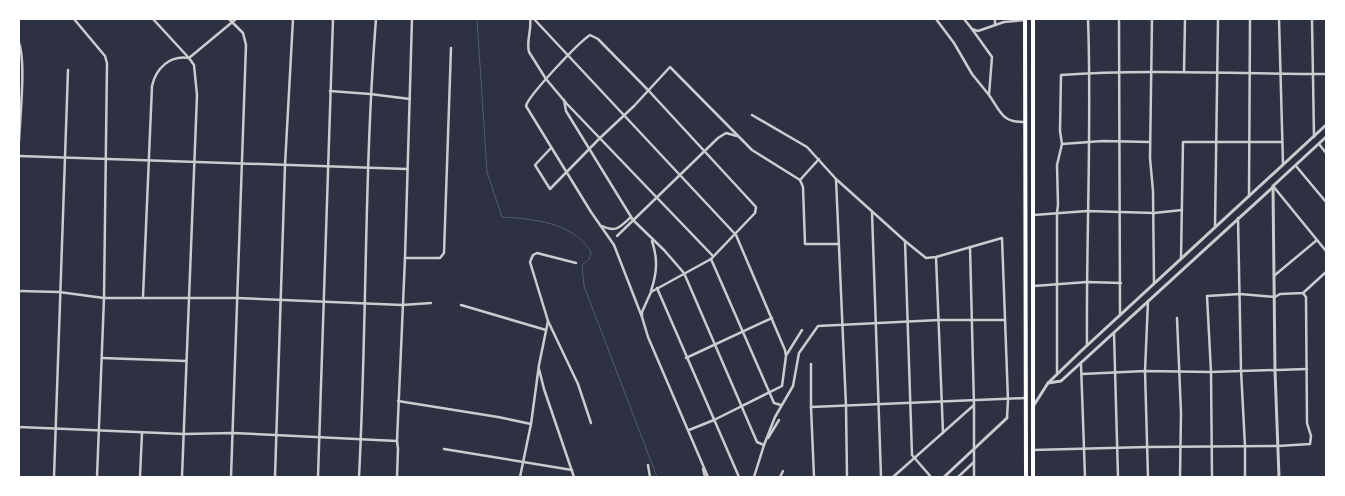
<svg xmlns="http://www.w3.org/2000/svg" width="1345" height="496" font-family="'Alegreya Sans',sans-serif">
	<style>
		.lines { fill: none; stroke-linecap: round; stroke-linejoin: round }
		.stream { stroke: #4f5d75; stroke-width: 1 }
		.minor { stroke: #caccd0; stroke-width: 2.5 }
		.tertiary { stroke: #caccd0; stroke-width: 3 }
		.primary { stroke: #fff; stroke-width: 4 }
	</style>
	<rect width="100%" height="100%" fill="#2d3142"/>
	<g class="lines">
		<path class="stream" d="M477,19L487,172L502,217C533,219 573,222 591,252L590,258L582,265L584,286L657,477"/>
		<g class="minor">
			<polyline points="74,19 105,56 107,63 104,298 97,477"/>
			<polyline points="153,19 188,57"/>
			<polyline points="229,19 243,33 246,45 231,477"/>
			<path d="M530,19C532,30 526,40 529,52L546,79L567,104L713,256"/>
			<polyline points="534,19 736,235 785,350 786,356 782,386 714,420 689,430"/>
			<polyline points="936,19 954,43 972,74 989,95"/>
			<polyline points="964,19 972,29 978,31 1004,22 1025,20"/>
			<polyline points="1119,19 1120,314"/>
			<polyline points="1152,19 1150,158 1153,191 1154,283"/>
			<polyline points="1279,19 1283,164"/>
			<polyline points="1312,19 1314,137"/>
			<polyline points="995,25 995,19"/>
			<path d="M972,29L992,57L989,95C1001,112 1002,123 1025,122"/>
			<path d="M19,43C26,63 20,117 19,141"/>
			<polyline points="1184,72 1185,19"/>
			<polyline points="330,91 370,94 410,99"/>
			<polyline points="564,100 566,111 633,220 664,250 684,273 757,442 764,445 754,477"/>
			<polyline points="752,115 807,147 836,179 905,241 926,258 936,257 1002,238 1008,400 1007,418"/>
			<polyline points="1062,144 1103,141 1150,142"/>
			<polyline points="1319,144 1326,153"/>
			<polyline points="551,148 535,165 550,189 600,138 634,106 670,67 752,150 800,180 803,187 805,244 839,244"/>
			<polyline points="19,156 407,169"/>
			<polyline points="1296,166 1326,202"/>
			<polyline points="836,179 846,406 847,477"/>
			<polyline points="800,180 819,159"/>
			<polyline points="1273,186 1326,251"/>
			<polyline points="1249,196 1250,19"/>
			<polyline points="872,212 881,477"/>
			<polyline points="1034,215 1087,211 1154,213 1182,210"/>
			<polyline points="1238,218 1241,370 1245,446 1245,477"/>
			<path d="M602,226C616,233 620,227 631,217"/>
			<polyline points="1215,227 1218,19"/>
			<polyline points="617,236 718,138 726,133 737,136"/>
			<polyline points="905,241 912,455 931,477"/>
			<polyline points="970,247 974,405 974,477"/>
			<polyline points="936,257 943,433"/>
			<polyline points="405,258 440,258 444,253 451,48"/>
			<polyline points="1181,258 1183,142 1282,142"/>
			<polyline points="711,259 774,403 781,405"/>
			<polyline points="1275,275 1317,240"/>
			<polyline points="1034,286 1087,282 1121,283"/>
			<polyline points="657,288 739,477"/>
			<polyline points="19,291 59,292 104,298 237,298 402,305 431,303"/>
			<path d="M651,291C657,273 658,259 652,241"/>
			<path d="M143,297L152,86C156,68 170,55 189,58"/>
			<polyline points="1148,301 1145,371 1148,477"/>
			<polyline points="461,305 546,330"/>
			<path d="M642,317L614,245L591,212L526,106C528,96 578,43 590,35L598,39L648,90L756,207L755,213L711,259L651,292L642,312V317L648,337L708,477"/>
			<polyline points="1177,318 1181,413 1180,477"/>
			<polyline points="548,321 578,384 591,423"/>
			<polyline points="1114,333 1118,477"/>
			<path d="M1087,345C1086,236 1092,127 1088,19"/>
			<polyline points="787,354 802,330"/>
			<polyline points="102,358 186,361"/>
			<polyline points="686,358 772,318"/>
			<polyline points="811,364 811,407 1025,398"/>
			<polyline points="1081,364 1085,477"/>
			<polyline points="539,369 544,389 574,477"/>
			<path d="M1057,373V213L1058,205L1057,165L1062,144L1060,131L1061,75C1149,69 1238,74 1326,74"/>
			<polyline points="1082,374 1145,371 1211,372 1307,369"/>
			<polyline points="398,401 498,417 531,424"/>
			<polyline points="811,407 814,477"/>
			<polyline points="19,427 184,434 233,433 397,441"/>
			<polyline points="768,438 779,420"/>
			<polyline points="764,445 775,417 793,386 799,353 818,326 939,320 1005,320"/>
			<polyline points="444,449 572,470"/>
			<polyline points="1033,450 1147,447 1278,446 1310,444 1311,436 1307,423 1306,297 1303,293"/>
			<polyline points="648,465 650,477"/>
			<polyline points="703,469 705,477"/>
			<polyline points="54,477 68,70"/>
			<polyline points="140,477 142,433"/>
			<polyline points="182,477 197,95 194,65 189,58 236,19"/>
			<polyline points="275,477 285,165 293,19"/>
			<polyline points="318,477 333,19"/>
			<path d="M359,477C367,324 364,171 376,19"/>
			<polyline points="397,477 398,449 397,441 405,258 412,19"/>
			<polyline points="520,477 531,424 539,365 548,321 530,262 533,255 537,253 576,263"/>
			<polyline points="780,477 783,471"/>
			<polyline points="893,477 974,405"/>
			<polyline points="958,477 974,462"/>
			<polyline points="1212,477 1211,372 1207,296 1240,294 1275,297 1280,294 1303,293 1326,272"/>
		</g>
		<g class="tertiary">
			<polyline points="1048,383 1061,381 1273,187"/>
			<polyline points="1034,405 1048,383 1080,352 1326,125"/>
			<polyline points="944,477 1007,418"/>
			<polyline points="1279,477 1275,371 1273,186 1326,137"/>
		</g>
		<g class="primary">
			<polyline points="1025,19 1026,477"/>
			<polyline points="1033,477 1033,19"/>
		</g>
	</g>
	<rect width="1345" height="496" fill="none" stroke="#ffffff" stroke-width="40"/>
</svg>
